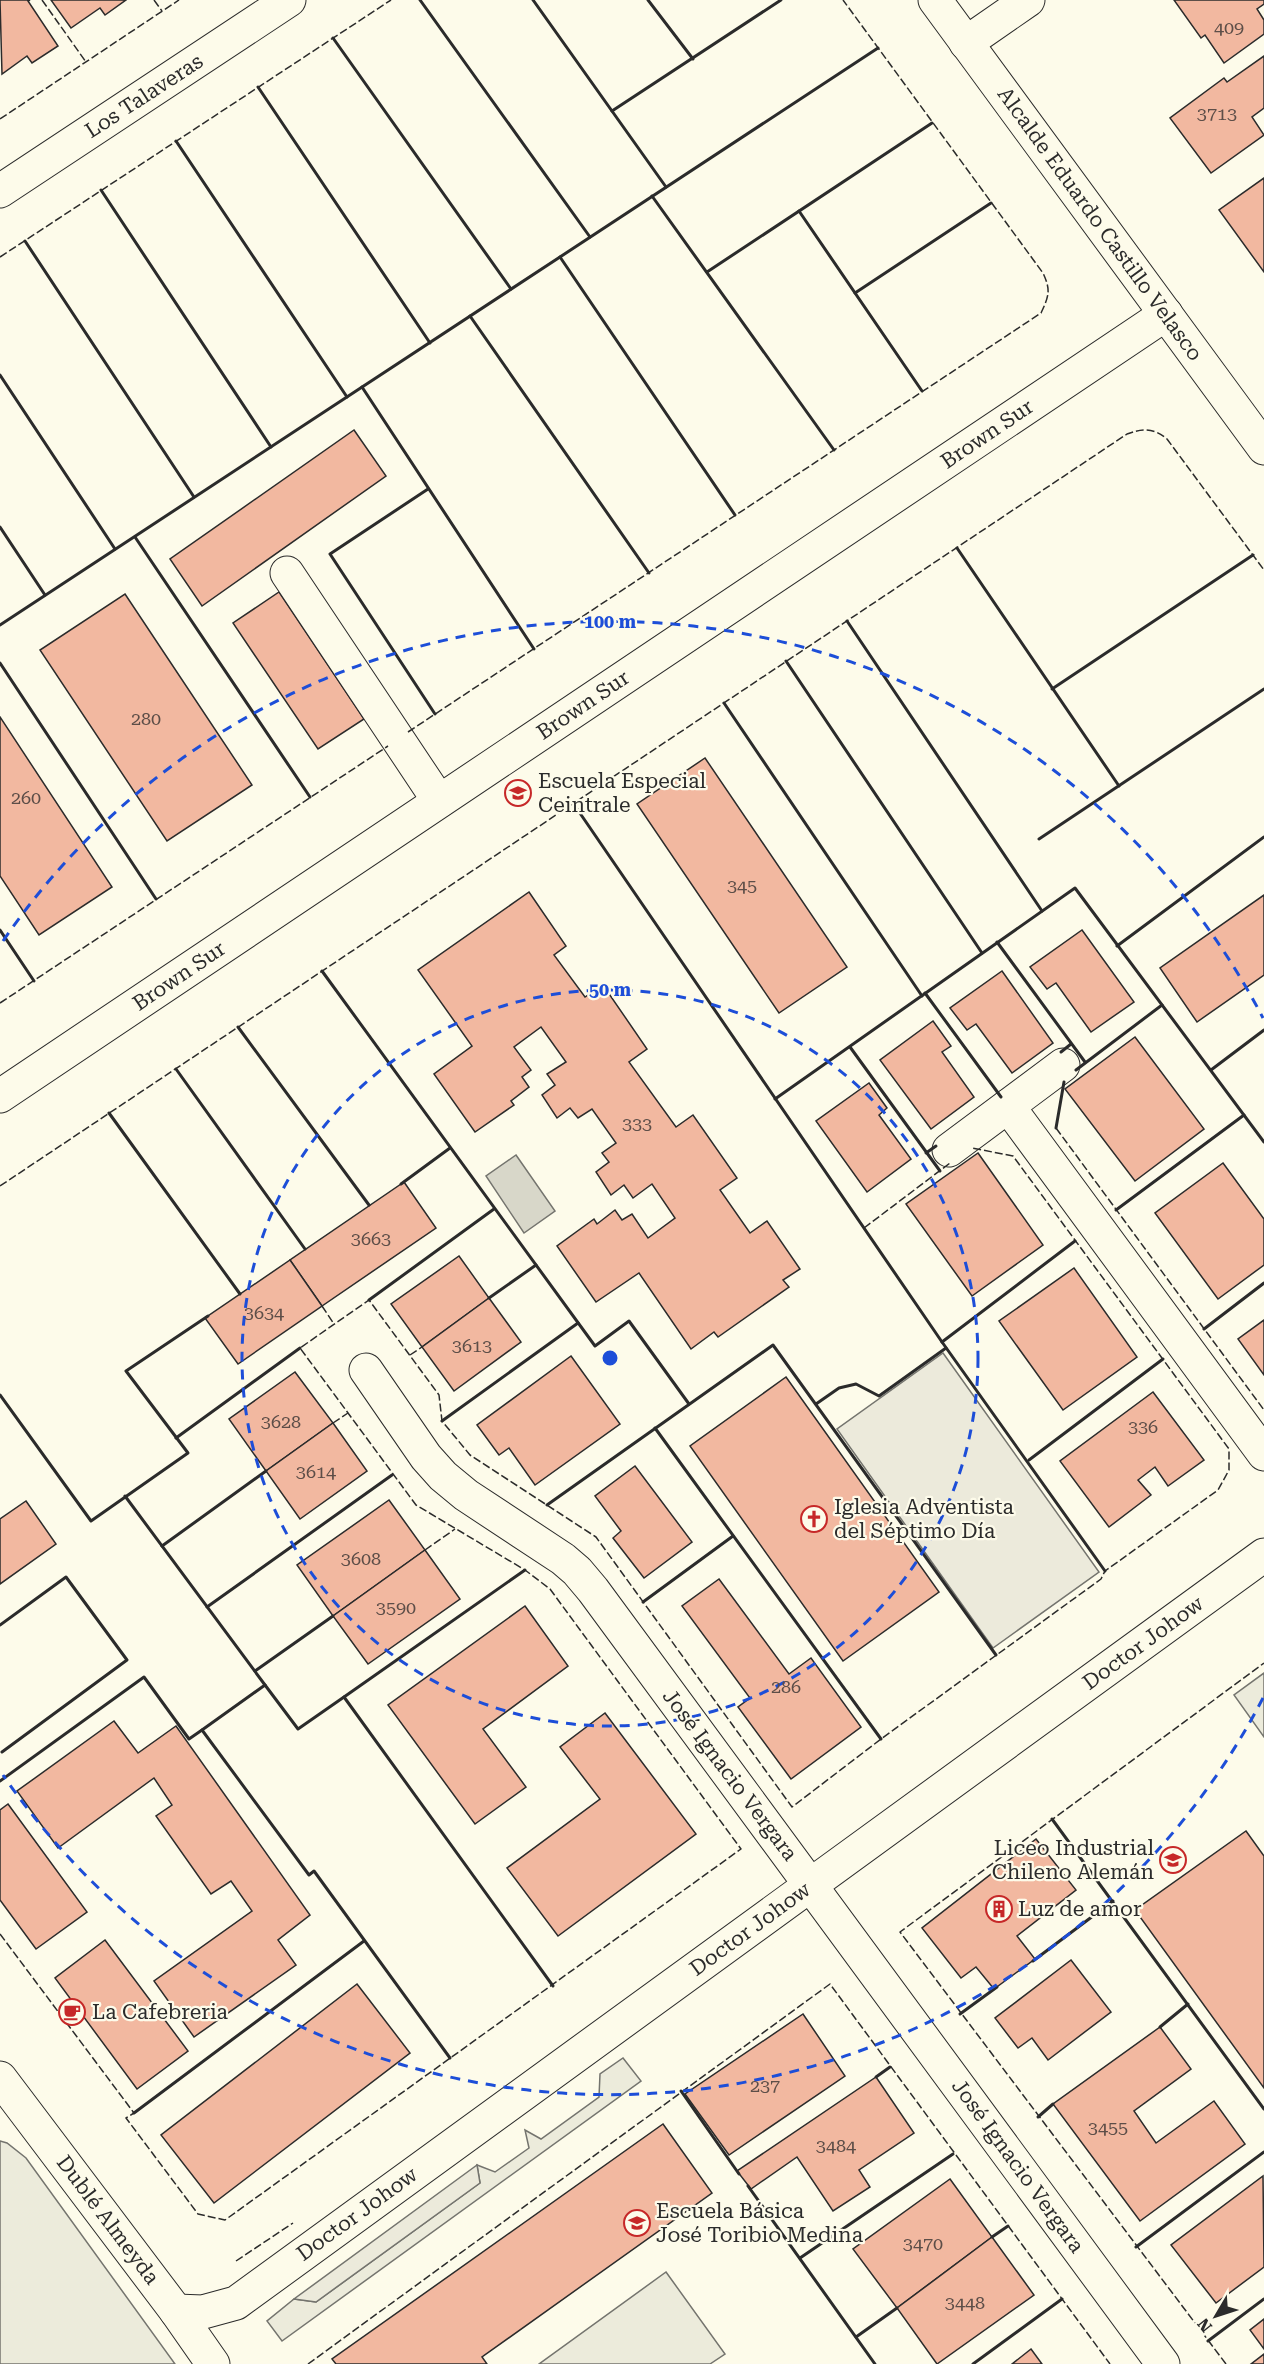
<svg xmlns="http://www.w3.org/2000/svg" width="1264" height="2364" font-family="'Roboto Serif',serif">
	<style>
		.green { fill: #ecebdb; stroke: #74746e; stroke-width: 1.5 }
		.parking { fill: #eceadb; stroke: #74746e; stroke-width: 1.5 }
		.water { fill: #d8d7c9; stroke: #74746e; stroke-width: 1.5 }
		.building { fill: #f2b8a0; stroke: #2b2b2b; stroke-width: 1.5 }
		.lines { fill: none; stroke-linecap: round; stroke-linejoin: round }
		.street-casing { stroke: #2b2b2b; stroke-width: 35 }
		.secondary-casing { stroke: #2b2b2b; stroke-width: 35 }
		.street { stroke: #fdfbea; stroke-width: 33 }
		.secondary { stroke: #fdfbea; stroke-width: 33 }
		.fence { stroke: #2b2b2b; stroke-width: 1.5; stroke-dasharray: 8 3; stroke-linecap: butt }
		.wall { stroke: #2b2b2b; stroke-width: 3 }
		.ring { fill: none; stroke: #1d4ed8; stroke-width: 3; stroke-dasharray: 10 8 }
		.labels { text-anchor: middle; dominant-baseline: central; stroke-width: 4.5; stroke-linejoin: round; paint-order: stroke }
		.number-label { font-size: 18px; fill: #5d4e48 }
		.street-label { font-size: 21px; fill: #2b2b2b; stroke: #fdfbea }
		.poi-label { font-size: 21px; fill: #2b2b2b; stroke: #fdfbea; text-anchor: start }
		.centre { fill: #1d4ed8; stroke: #fdfbea; stroke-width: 3 }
		.ring-label { font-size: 18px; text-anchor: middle; font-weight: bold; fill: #1d4ed8; stroke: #fdfbea; stroke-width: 4.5; stroke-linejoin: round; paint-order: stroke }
	</style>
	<rect width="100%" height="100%" fill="#fdfbea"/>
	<g class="green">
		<polygon points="1264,1673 1264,1737 1234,1695"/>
		<polygon points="623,2058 641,2081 282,2341 267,2321 294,2299 316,2302 480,2183 477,2165 495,2172 529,2148 525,2130 541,2139 599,2097 600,2074"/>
		<polygon points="0,2141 7,2143 26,2158 175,2364 0,2364"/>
		<polygon points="666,2272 725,2354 710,2364 539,2364"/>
	</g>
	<g class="parking">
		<polygon points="943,1353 1099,1572 993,1648 837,1429"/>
		<polygon points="477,2165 480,2183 316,2302 294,2299"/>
	</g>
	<polygon class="water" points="516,1155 555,1211 524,1233 486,1176"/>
	<g class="building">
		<polygon points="0,0 30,0 28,1 58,46 32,63 27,56 2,74"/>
		<polygon points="51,0 126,0 105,15 100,8 71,28"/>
		<polygon points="1174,0 1264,0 1264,4 1257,9 1264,20 1264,34 1224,63 1205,35 1201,38"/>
		<polygon points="1264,56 1264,108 1252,117 1264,135 1211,173 1170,118 1224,78 1227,82"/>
		<polygon points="1264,178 1264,272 1219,210"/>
		<polygon points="354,430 386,476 202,606 170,559"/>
		<polygon points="279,592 364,719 318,749 233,623"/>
		<polygon points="125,594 252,785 167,841 40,650"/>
		<polygon points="0,717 112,887 39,935 0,876"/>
		<polygon points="705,758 847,967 779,1013 637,804"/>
		<polygon points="529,892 566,946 554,955 585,997 603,985 647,1049 629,1062 676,1127 693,1115 737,1178 720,1190 750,1233 767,1221 800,1269 783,1280 789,1287 718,1337 714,1332 691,1349 639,1273 596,1302 557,1246 594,1219 597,1224 615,1210 622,1220 632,1214 648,1238 675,1218 652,1184 633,1198 624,1185 611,1195 596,1172 609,1162 602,1153 616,1143 592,1109 578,1118 570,1108 557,1118 542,1095 555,1085 547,1074 566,1062 541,1027 514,1047 531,1070 522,1077 529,1087 511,1101 514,1105 475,1132 434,1074 472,1046 418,970"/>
		<polygon points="1264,895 1264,975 1197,1022 1160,968"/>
		<polygon points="1082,930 1134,1002 1091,1032 1056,983 1047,989 1030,967"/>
		<polygon points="1002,971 1053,1043 1012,1073 976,1024 967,1030 950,1008"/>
		<polygon points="933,1021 951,1046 942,1052 974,1097 931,1129 880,1060"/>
		<polygon points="1135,1037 1204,1129 1135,1181 1065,1089"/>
		<polygon points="869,1083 887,1108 879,1115 911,1159 867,1192 816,1121"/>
		<polygon points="978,1153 1043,1245 972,1296 906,1204"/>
		<polygon points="1223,1163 1264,1219 1264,1265 1218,1299 1155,1213"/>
		<polygon points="404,1182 436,1228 322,1306 290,1260"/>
		<polygon points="459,1256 489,1298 422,1347 391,1304"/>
		<polygon points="290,1260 322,1306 238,1364 205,1318"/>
		<polygon points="1074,1268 1137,1357 1063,1410 999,1321"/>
		<polygon points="489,1298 521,1342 454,1391 422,1347"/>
		<polygon points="1264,1320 1264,1375 1238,1339"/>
		<polygon points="571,1356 620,1424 535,1485 509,1448 499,1455 477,1425"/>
		<polygon points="295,1372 333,1423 266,1471 229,1419"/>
		<polygon points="786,1377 939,1592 843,1661 690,1446"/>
		<polygon points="1153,1392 1204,1460 1168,1486 1155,1467 1138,1480 1151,1495 1109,1527 1060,1461"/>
		<polygon points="333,1423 367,1471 300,1519 266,1471"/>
		<polygon points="635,1466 692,1542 644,1578 613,1538 621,1531 595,1496"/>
		<polygon points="389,1500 425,1550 333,1616 297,1565"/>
		<polygon points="26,1501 56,1544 0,1584 0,1519"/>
		<polygon points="425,1550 460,1599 368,1664 333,1616"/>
		<polygon points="719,1579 789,1674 811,1658 861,1727 791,1779 738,1707 750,1698 682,1606"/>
		<polygon points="525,1606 568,1666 483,1729 526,1787 475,1824 388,1705"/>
		<polygon points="605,1713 696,1834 558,1936 507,1868 600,1799 560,1747"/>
		<polygon points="114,1721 138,1753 176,1726 310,1915 278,1940 296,1965 194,2037 154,1981 252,1911 231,1881 211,1894 156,1816 172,1805 154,1778 58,1848 17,1791"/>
		<polygon points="8,1804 87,1912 36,1949 0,1900 0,1810"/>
		<polygon points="1246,1831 1264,1856 1264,2088 1135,1910"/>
		<polygon points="1036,1839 1076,1890 1017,1936 1035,1959 994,1989 976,1967 961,1978 922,1928"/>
		<polygon points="105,1940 188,2051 137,2089 55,1978"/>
		<polygon points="1071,1960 1111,2012 1048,2060 1032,2038 1018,2048 995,2018"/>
		<polygon points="357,1984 410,2053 214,2203 161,2135"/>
		<polygon points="803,2014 845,2076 729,2155 685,2094"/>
		<polygon points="1160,2027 1191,2069 1134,2111 1156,2143 1214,2101 1245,2144 1140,2221 1053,2104"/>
		<polygon points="876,2077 914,2133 859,2170 870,2187 833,2211 797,2157 751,2189 737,2171"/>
		<polygon points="663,2124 712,2193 482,2357 487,2364 336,2364 332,2359"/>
		<polygon points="1263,2176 1264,2267 1216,2303 1171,2245"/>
		<polygon points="950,2179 992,2237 897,2308 853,2249"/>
		<polygon points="992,2237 1034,2295 937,2364 897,2308"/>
		<polygon points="1264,2319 1264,2349 1250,2330"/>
		<polygon points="1031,2349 1042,2364 1012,2364"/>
		<polygon points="1264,2354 1264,2364 1251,2364"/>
	</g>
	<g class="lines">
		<defs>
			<g id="street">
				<polyline points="966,43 1028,0"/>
				<polyline points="0,191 289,0"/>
				<polyline points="287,573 439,801"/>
				<polyline points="1008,1106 1264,1454"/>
				<polyline points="949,1150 1063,1065"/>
				<polyline points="366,1370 426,1457 443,1476 466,1495 563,1559 577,1571 593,1590 1163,2364"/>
			</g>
			<g id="secondary">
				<polyline points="935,0 1264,448"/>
				<polyline points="0,1096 1166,314"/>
				<polyline points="0,2078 176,2311 213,2364"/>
				<polyline points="176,2311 203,2312 236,2303 1264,1555"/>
			</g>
		</defs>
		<use href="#street" class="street-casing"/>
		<use href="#secondary" class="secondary-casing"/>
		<use href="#street" class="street"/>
		<use href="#secondary" class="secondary"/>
		<g class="fence">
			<polyline points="42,0 86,62"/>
			<polyline points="154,0 162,11"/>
			<polyline points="0,119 179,0"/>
			<polyline points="0,257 391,0"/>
			<path d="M408,732L1041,313C1049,296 1051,290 1043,273L843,0"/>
			<polyline points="0,1003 388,746"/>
			<polyline points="1056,1128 1264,1410"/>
			<path d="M0,1186L1127,434C1143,428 1154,428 1167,439L1264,570"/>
			<polyline points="864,1228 950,1163"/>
			<polyline points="322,1306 334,1324"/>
			<polyline points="410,1355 422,1347"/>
			<polyline points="333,1423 348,1413"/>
			<polyline points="425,1550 455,1529"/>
			<polyline points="0,1934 134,2113 126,2118 198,2214 225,2220 741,1849 550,1589 525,1570 416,1505 300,1348 369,1300 439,1395 442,1421 470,1455 596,1537 792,1807 881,1739 1101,1579 1105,1571 1218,1490 1229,1470 1229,1449 1013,1156 972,1148"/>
			<polyline points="236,2261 293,2223"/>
			<polyline points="308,2364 830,1984 1110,2364"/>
			<polyline points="1226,2364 900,1932 1264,1663"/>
		</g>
		<g class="wall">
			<polyline points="420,0 590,237"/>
			<polyline points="533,0 666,187"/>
			<polyline points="648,0 693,59"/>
			<polyline points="333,38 511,289"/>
			<polyline points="258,87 430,343"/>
			<polyline points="612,111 781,0"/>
			<polyline points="176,141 347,397"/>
			<polyline points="101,190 271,447"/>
			<polyline points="652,196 834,450"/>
			<polyline points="799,211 922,391"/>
			<polyline points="25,241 194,497"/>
			<polyline points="560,257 735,515"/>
			<polyline points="707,272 932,123"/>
			<polyline points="855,293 991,203"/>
			<polyline points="470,316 649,573"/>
			<polyline points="0,375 115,549"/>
			<polyline points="362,387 534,649"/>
			<polyline points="428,489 330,554 435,714"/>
			<polyline points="0,527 45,595"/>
			<polyline points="135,537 310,797"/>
			<polyline points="957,548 1119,786"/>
			<polyline points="847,621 1042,911"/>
			<polyline points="0,625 878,48"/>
			<polyline points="786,661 982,953"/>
			<polyline points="0,663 156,899"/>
			<polyline points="1052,689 1253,555"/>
			<polyline points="724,703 922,996"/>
			<polyline points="573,803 942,1342 1105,1571"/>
			<polyline points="1039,839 1264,689"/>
			<polyline points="0,930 34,981"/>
			<polyline points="997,942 1085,1062"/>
			<polyline points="1117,946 1264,837"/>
			<polyline points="322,971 595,1346 629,1321 689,1404"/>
			<polyline points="925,993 1001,1097"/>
			<polyline points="238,1027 369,1205"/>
			<polyline points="850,1047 940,1171"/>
			<polyline points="1061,1052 1071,1044"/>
			<polyline points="176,1069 305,1249"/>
			<polyline points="1076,1070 1162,1005"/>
			<polyline points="1211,1070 1264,1030"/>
			<polyline points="775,1099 1075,888 1264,1142"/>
			<polyline points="109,1113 240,1294"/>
			<polyline points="1056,1128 1064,1082"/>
			<polyline points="926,1153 936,1146"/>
			<polyline points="401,1184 450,1148"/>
			<polyline points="1116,1210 1244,1115"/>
			<polyline points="489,1298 536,1265"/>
			<polyline points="369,1300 494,1209"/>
			<polyline points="1204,1329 1264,1283"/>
			<polyline points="942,1342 1075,1241"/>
			<polyline points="0,1395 91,1521 188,1453 126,1371 208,1316"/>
			<polyline points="816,1404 839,1388 856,1384 879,1396 946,1348"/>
			<polyline points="442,1421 578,1323"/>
			<polyline points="655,1428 881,1739"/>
			<polyline points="176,1438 300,1348"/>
			<polyline points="1029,1460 1163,1359"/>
			<polyline points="125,1496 265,1685"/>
			<polyline points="547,1505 773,1345 996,1655"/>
			<polyline points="162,1546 266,1471"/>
			<polyline points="525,1570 344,1697 553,1986"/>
			<polyline points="643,1602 733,1536"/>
			<polyline points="207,1607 392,1475"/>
			<polyline points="0,1625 66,1577 127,1660 2,1752"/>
			<polyline points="255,1671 333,1616"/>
			<polyline points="344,1697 298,1729 265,1685 202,1730 309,1875 314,1871 450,2058"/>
			<polyline points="0,1781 144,1677 189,1739 202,1730"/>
			<polyline points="1052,1819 1264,2109"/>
			<polyline points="1033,1961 1113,1901"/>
			<polyline points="960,2014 997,1987"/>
			<polyline points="1160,2027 1188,2004"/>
			<polyline points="876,2077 890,2067"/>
			<polyline points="681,2091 739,2174"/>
			<polyline points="134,2113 364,1941"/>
			<polyline points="1038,2117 1053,2104"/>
			<polyline points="748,2186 875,2364"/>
			<polyline points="992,2237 1008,2226"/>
			<polyline points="1136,2247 1264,2152"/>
			<polyline points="800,2258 953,2154"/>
			<polyline points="856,2337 897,2308"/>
			<polyline points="1208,2341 1264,2299"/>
			<polyline points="973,2364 1062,2299"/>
		</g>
	</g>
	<g class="ring">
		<circle cx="610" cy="1358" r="368"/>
		<path d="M1263 1698A736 736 0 0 1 3 1775M3 941A736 736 0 0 1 1263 1018"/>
	</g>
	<defs>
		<symbol id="school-ring" viewBox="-11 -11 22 22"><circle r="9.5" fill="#fdfbea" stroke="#c62828" stroke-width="1.5"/><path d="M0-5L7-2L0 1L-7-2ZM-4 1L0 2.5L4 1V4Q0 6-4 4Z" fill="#c62828"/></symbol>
		<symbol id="church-ring" viewBox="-11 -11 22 22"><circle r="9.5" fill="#fdfbea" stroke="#c62828" stroke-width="1.5"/><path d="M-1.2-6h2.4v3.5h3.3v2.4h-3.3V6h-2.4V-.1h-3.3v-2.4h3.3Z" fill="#c62828"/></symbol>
		<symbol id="building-ring" viewBox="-11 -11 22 22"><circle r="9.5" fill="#fdfbea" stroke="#c62828" stroke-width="1.5"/><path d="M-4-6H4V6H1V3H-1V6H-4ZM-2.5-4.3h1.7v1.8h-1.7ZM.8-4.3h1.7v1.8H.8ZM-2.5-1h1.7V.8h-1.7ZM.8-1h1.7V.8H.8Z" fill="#c62828"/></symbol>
		<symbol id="cafe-ring" viewBox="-11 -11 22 22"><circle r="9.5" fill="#fdfbea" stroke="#c62828" stroke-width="1.5"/><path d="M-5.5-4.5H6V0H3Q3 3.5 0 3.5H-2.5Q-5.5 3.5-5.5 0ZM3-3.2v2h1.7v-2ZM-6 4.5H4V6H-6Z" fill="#c62828"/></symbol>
	</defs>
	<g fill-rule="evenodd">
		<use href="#school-ring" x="503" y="778" width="30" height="30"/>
		<use href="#church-ring" x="799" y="1504" width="30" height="30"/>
		<use href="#school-ring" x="1158" y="1845" width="30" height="30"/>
		<use href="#building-ring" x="984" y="1894" width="30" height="30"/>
		<use href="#cafe-ring" x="57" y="1997" width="30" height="30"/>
		<use href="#school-ring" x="622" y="2208" width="30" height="30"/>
	</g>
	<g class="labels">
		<g class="number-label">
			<text x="1229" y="27">409</text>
			<text x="1217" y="113">3713</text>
			<text x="146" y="718">280</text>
			<text x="26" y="797">260</text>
			<text x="742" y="885">345</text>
			<text x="637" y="1123">333</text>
			<text x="371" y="1238">3663</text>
			<text x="264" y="1312">3634</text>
			<text x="472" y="1345">3613</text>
			<text x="281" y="1421">3628</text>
			<text x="1143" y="1426">336</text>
			<text x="316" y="1471">3614</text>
			<text x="361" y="1558">3608</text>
			<text x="396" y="1607">3590</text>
			<text x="786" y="1686">286</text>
			<text x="765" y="2085">237</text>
			<text x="1108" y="2127">3455</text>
			<text x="836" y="2145">3484</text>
			<text x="923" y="2243">3470</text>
			<text x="965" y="2302">3448</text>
		</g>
		<g class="street-label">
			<text transform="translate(144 96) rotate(-33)">Los Talaveras</text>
			<text transform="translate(1100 224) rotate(54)">Alcalde Eduardo Castillo Velasco</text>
			<text transform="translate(987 434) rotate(-34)">Brown Sur</text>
			<text transform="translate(583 705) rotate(-34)">Brown Sur</text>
			<text transform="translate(179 976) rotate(-34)">Brown Sur</text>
			<text transform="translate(1143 1643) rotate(-36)">Doctor Johow</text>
			<text transform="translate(730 1775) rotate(53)">José Ignacio Vergara</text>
			<text transform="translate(750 1929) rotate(-36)">Doctor Johow</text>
			<text transform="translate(1018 2166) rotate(54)">José Ignacio Vergara</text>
			<text transform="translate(357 2214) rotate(-36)">Doctor Johow</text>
			<text transform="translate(108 2220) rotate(53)">Dublé Almeyda</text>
		</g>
		<g class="poi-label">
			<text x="538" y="781">Escuela Especial<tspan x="538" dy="24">Ceintrale</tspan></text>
			<text x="834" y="1507">Iglesia Adventista<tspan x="834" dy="24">del Séptimo Día</tspan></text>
			<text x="1154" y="1848" text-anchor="end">Liceo Industrial<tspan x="1154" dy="24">Chileno Alemán</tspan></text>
			<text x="1018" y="1909">Luz de amor</text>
			<text x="92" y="2012">La Cafebreria</text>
			<text x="656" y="2211">Escuela Básica<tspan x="656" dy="24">José Toribio Medina</tspan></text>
		</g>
	</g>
	<circle cx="610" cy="1358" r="9" class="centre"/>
	<g class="ring-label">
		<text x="610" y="628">100 m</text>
		<text x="610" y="996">50 m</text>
	</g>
	<g transform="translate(1216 2316) rotate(231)" stroke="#fdfbea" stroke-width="4.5" paint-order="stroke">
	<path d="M0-4.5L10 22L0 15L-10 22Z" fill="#2b2b2b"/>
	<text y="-9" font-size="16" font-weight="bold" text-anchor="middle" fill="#2b2b2b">N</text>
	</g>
</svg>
